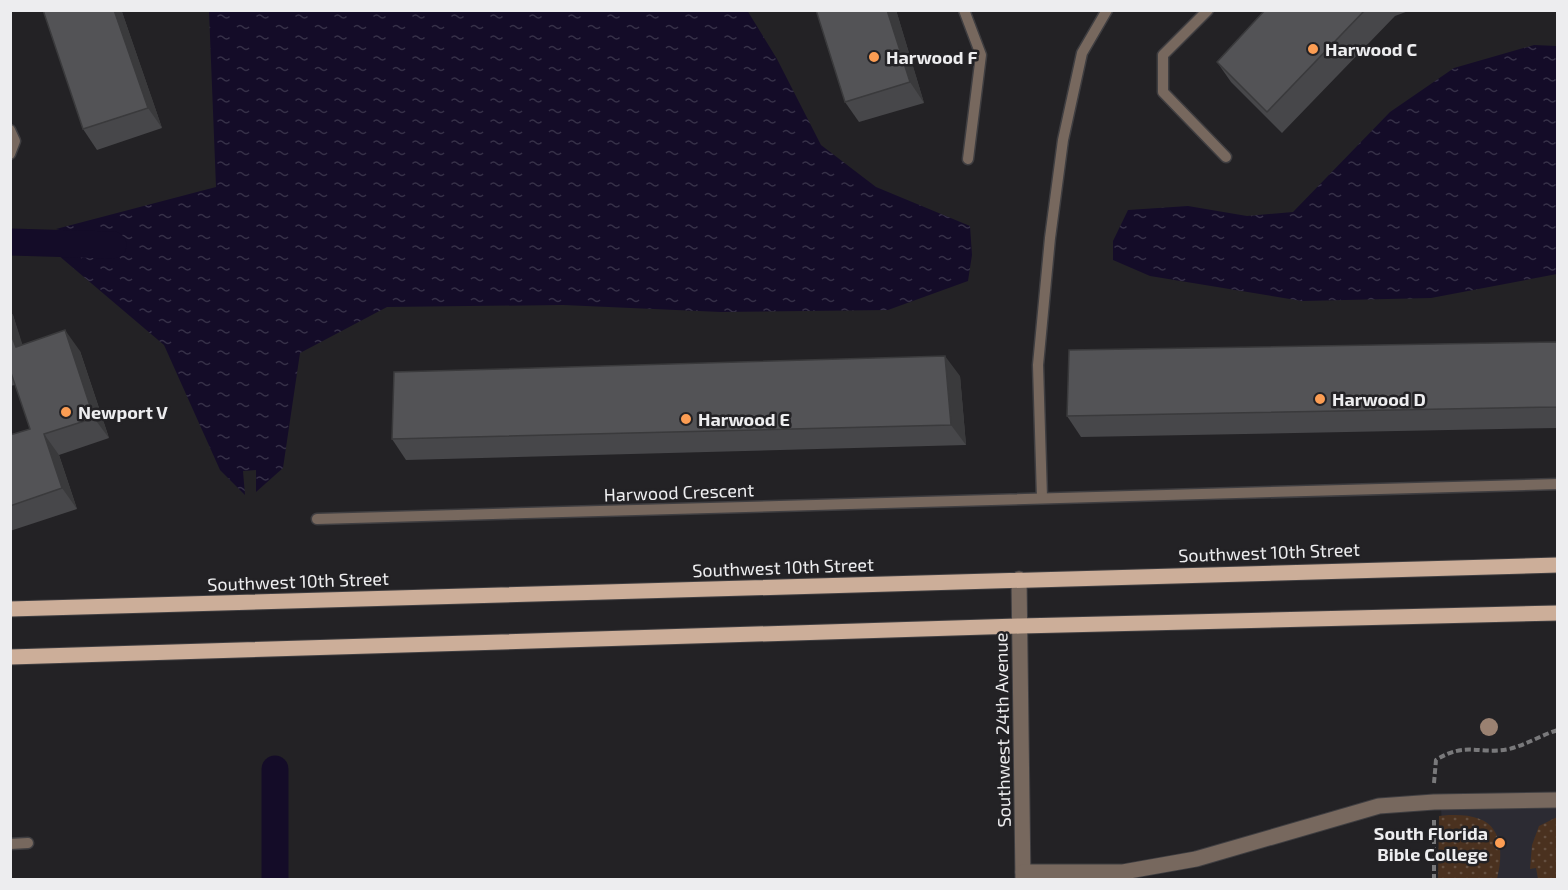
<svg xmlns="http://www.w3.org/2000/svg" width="1568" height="890" font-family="'Exo 2',sans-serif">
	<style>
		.built { fill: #2c2b33 }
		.grass { fill: url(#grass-dots) }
		.water { fill: url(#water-ripples) }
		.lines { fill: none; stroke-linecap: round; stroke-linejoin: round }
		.canal { stroke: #140c28; stroke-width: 27 }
		.service-casing { stroke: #3f3e41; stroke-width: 13 }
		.minor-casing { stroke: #3f3e41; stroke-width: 17 }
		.primary-casing { stroke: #3f3e41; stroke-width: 17 }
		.path { stroke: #79797b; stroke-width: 4; stroke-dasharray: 6 3; stroke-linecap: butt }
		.service { stroke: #77685e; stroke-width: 10 }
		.minor { stroke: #77685e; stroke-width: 15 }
		.primary { stroke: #ccae99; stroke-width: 15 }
		.tree { fill: #9a8171 }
		.wall { fill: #47474a }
		.shaded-wall { fill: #3a3a3c }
		.building { fill: #535356; stroke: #3a3a3c; stroke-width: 1.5 }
		.poi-dot { fill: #fc9d53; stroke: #232225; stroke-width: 2 }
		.labels { text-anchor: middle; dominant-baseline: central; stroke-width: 5; stroke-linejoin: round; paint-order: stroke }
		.poi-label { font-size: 18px; font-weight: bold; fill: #ededef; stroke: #232225; text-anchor: start }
		.street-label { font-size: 18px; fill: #ededef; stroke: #232225 }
	</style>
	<defs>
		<pattern id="grass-dots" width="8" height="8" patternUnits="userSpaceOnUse" patternTransform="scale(1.5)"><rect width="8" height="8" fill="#4a311f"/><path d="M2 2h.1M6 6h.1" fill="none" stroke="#644f40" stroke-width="1.8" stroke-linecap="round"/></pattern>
		<pattern id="water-ripples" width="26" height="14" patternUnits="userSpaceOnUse" patternTransform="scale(1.5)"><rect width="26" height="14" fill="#140c28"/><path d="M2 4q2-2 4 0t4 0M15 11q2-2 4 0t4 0" fill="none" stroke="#363048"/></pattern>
	</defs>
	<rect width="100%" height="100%" fill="#232225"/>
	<polygon class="built" points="1557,805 1557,879 1445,879 1441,807"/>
	<g class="grass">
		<path d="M1449,815C1457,815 1466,815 1473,817C1504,823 1503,856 1497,879H1438L1439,816Z"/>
		<polygon points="1557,817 1557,879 1538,879 1536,868 1530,869 1532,845 1539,826"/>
	</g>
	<g class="water">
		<polygon points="747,10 777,59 821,145 876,187 970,226 972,255 968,281 888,310 721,312 563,305 387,307 300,353 283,468 256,492 256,470 243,471 245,495 220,470 164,345 58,255 111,252 113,245 56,229 216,187 209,11"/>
		<polygon points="1534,45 1557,46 1557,274 1431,298 1302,301 1150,276 1113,260 1113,241 1128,210 1188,206 1247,216 1293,212 1390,112 1454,68"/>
	</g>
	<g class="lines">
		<g class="canal">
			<polyline points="10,242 113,245"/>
			<polyline points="275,769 275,880"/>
		</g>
		<defs>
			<g id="service">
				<polyline points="964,10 981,55 968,159"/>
				<polyline points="1208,10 1163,55 1163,92 1226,157"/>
				<polyline points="10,130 15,141 10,154"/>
				<polyline points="1042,498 1038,365 1050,238 1063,140 1082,53 1107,10"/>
				<polyline points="317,519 1558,484"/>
				<polyline points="10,844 28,843"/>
			</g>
			<g id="minor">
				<polyline points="1019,579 1023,880"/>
				<polyline points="1023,872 1123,872 1196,859 1379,806 1434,802 1558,800"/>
			</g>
			<g id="primary">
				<polyline points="10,609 1558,565"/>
				<polyline points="10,657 1020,626 1558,613"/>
			</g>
		</defs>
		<use href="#service" class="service-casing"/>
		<use href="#minor" class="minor-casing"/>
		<use href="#primary" class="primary-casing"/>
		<g class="path">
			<path d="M1434,783L1436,760C1466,741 1479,755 1509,749C1526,745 1541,735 1558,730"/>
			<polyline points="1434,820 1434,879"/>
		</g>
		<use href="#service" class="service"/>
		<use href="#minor" class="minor"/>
		<use href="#primary" class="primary"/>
	</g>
	<circle class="tree" cx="1489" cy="727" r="9"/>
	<g class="wall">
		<polygon points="816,10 896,10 924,103 859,122 845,102"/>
		<polygon points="1265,10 1411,10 1395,16 1282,133 1231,82 1217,62"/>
		<polygon points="122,12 162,128 97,150 83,129"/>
		<polygon points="10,312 13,315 22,345 80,351 109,438 59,455 77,509 10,531 10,435 30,429 15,385 10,386"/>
		<polygon points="1557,342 1557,428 1081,437 1067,416"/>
		<polygon points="960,376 966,445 406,460 392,439"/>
	</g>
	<g class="shaded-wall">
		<polygon points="114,10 122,10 122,12 162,128 148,108"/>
		<polygon points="887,10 896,10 924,103 910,82"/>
		<polygon points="10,312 13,315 30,368 16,347 10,332"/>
		<polygon points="65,330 80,351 109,438 94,418"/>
		<polygon points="945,356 960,376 966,445 951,425"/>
		<polygon points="44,434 59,455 77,509 62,488"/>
	</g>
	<g class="building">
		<polygon points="43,10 114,10 148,108 83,129"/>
		<polygon points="816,10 887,10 910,82 845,102"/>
		<polygon points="1265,10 1365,10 1267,112 1217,62"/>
		<polygon points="65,330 94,418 44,434 62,488 10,506 10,435 30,429 10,370 10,332 16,347"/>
		<polygon points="1557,342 1557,407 1067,416 1069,350"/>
		<polygon points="945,356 951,425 392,439 394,372"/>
	</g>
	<g class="poi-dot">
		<circle cx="1313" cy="49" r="6"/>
		<circle cx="874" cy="57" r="6"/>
		<circle cx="1320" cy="399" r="6"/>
		<circle cx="66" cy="412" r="6"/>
		<circle cx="686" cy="419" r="6"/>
		<circle cx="1500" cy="843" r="6"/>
	</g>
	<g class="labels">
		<g class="poi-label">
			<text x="1325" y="49">Harwood C</text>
			<text x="886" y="57">Harwood F</text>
			<text x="1332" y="399">Harwood D</text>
			<text x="78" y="412">Newport V</text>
			<text x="698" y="419">Harwood E</text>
			<text x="1488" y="833" text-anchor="end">South Florida<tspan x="1488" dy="21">Bible College</tspan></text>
		</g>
		<g class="street-label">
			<text transform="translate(679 492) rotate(-2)">Harwood Crescent</text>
			<text transform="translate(1269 552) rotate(-2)">Southwest 10th Street</text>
			<text transform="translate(783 567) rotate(-2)">Southwest 10th Street</text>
			<text transform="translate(298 581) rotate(-2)">Southwest 10th Street</text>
			<text transform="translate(1002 730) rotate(-91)">Southwest 24th Avenue</text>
		</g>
	</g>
	<rect width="1568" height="890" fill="none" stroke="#ededef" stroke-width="24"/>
</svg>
